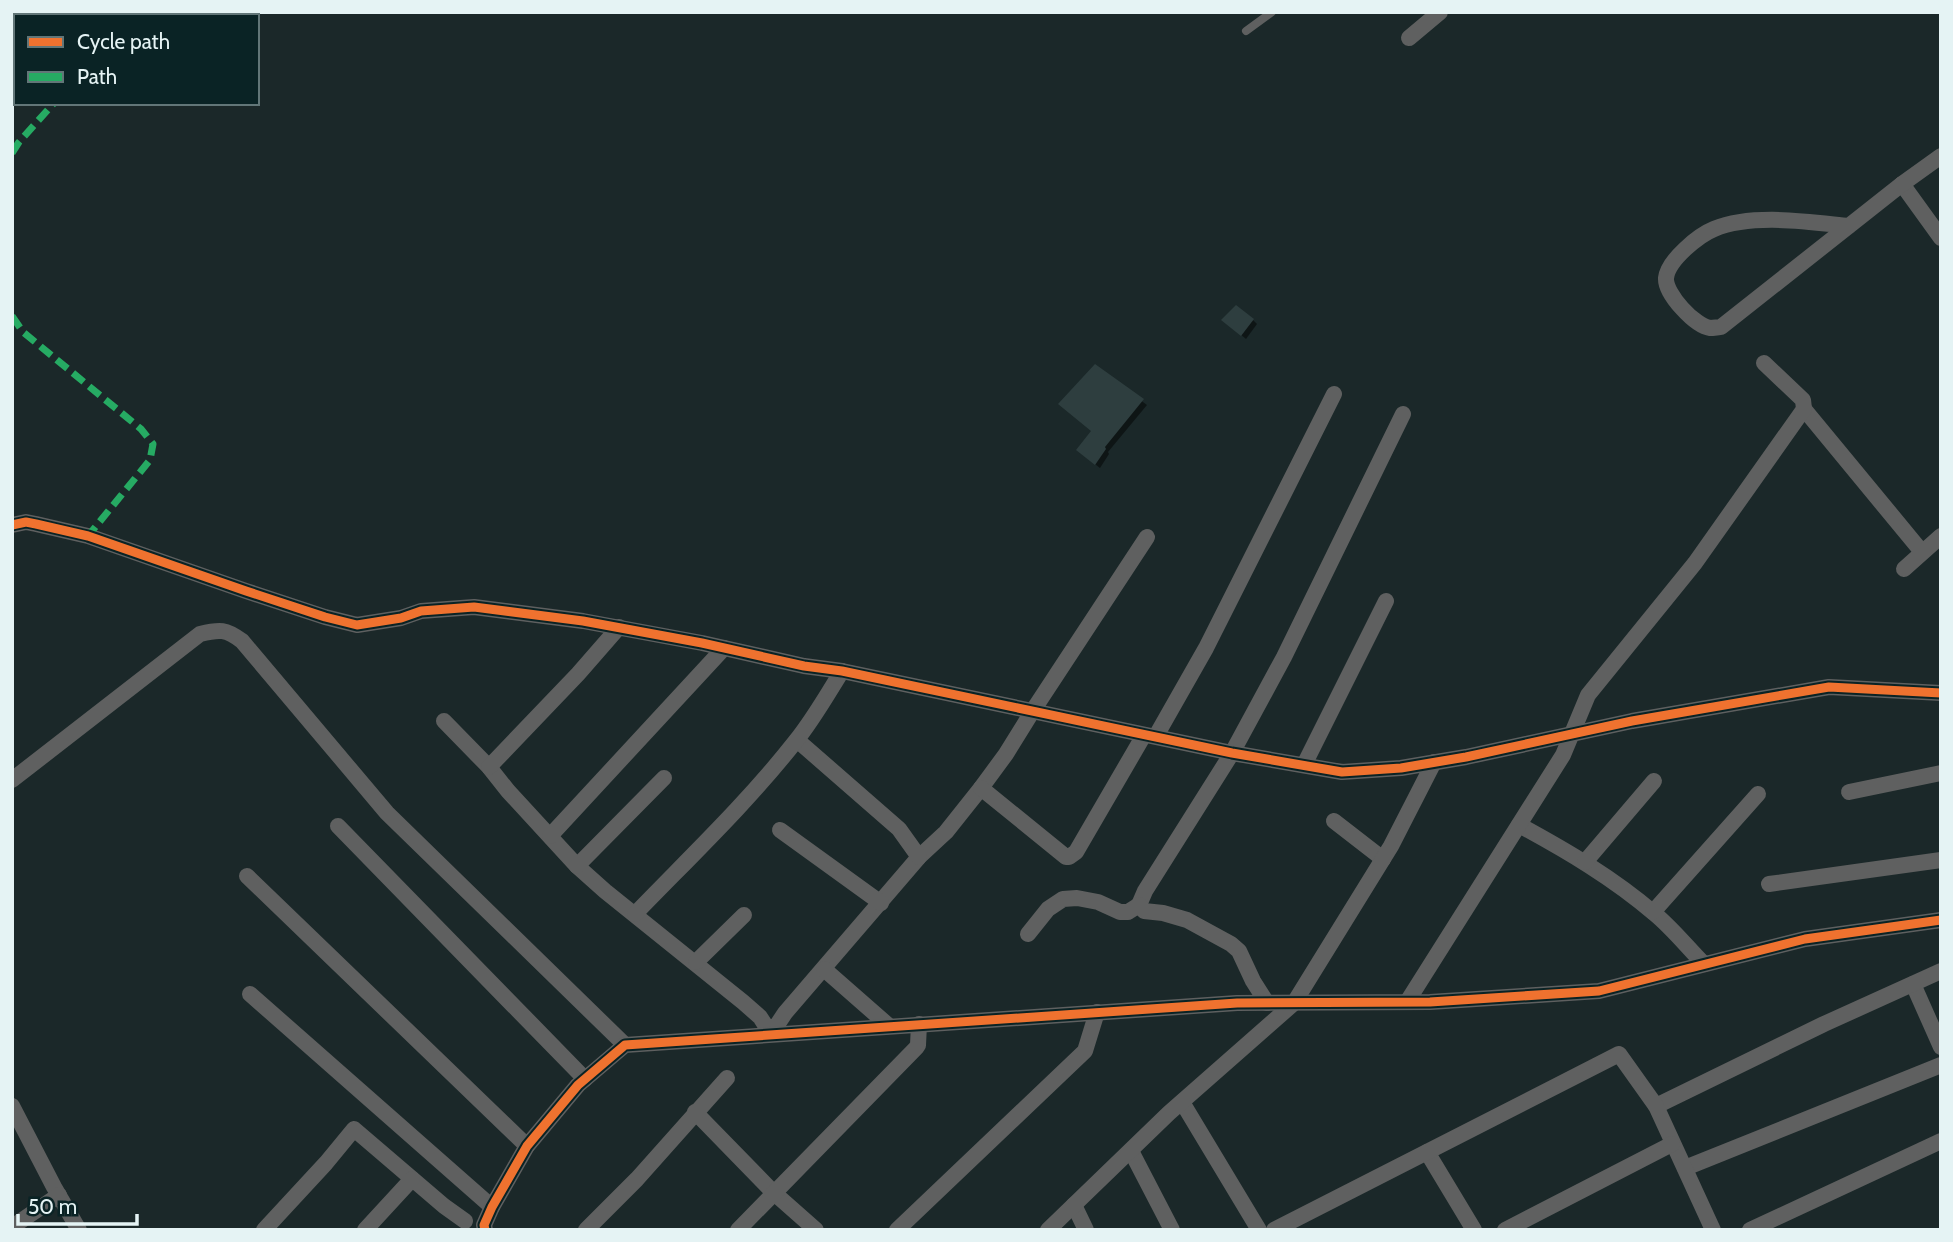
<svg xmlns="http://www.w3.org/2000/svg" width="1953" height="1242" font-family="Cabin,sans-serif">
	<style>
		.shadow { fill: #0007 }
		.building { fill: #2e3e3f }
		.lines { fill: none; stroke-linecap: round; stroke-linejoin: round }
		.lane { stroke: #5f6060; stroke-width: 8 }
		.street { stroke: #5f6060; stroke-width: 16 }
		.quiet { stroke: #26ab63; stroke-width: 7; stroke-dasharray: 14 7; stroke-linecap: butt }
		.cycleway-casing { stroke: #0a2325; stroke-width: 13 }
		.cycleway { stroke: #ef722f; stroke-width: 9 }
	</style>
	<rect width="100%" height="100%" fill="#1b2829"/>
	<g class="shadow">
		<polygon points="1253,320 1257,324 1246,339 1228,324"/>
		<polygon points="1095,366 1147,405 1108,452 1109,454 1100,468 1082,454 1093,431"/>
	</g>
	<g class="building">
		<polygon points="1236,305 1254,319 1241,336 1221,320"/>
		<polygon points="1095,364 1144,399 1105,447 1106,449 1095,465 1076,450 1091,431 1058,404"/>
	</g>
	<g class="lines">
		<polyline class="lane" points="1246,31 1272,12"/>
		<g class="street">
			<polyline points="1409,38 1440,12"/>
			<polyline points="1902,184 1941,238"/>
			<path d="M1849,226C1809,222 1753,213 1714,229C1699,235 1668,260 1666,278C1665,294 1695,326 1710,328C1714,328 1718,327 1721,327L1902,184L1941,156"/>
			<polyline points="1804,409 1922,552"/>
			<polyline points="12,525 26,522 36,524 88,536 246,591 325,617 357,625 401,618 421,611 474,607 583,621 702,643 804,666 842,671 1232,753 1342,772 1401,768 1466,757 1632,721 1829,687 1941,693"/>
			<polyline points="1904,569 1941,536"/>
			<polyline points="444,721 489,767 508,791 577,866 605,891 743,1002 760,1017 771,1034 785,1013 919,857 946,832 981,788 1006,754 1032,712 1147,537"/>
			<polyline points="1156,736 1206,648 1334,394"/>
			<polyline points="797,740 899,829 919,857"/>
			<polyline points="1304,765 1386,601"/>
			<polyline points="489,767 578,674 619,627"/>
			<path d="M12,780L200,634C220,629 226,629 242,641L387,813L625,1045"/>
			<polyline points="981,788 1066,857 1069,857 1076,852 1144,735"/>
			<polyline points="1849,792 1941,773"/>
			<polyline points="1334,821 1383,859"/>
			<path d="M1519,825C1567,851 1613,878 1655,914C1673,929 1688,948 1704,964"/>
			<polyline points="338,826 585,1079"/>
			<polyline points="780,830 881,903"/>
			<polyline points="550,836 724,648"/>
			<polyline points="1585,862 1654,781"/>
			<polyline points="577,866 664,778"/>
			<polyline points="247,876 527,1146"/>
			<polyline points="1769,884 1941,860"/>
			<polyline points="1139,905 1145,891 1232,753 1284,657 1403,414"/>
			<polyline points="1653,912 1758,794"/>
			<path d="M635,914C689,858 747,803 795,742C813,720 827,695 842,671"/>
			<polyline points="1028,934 1048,909 1063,899 1077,898 1098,902 1120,912 1128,912 1139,905 1144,911 1163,913 1187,920 1231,944 1239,951 1253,981 1267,1003"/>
			<polyline points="696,962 744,915"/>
			<polyline points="824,969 889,1026"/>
			<polyline points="1913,984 1941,1047"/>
			<polyline points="250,994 492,1207"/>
			<polyline points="1407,1002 1563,755 1588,695 1695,563 1804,409 1803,400 1764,363"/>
			<polyline points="1182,1102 1259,1230"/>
			<polyline points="12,1106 54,1187 79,1230"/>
			<polyline points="1656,1106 1824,1024 1941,971"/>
			<polyline points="695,1112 773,1192 816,1230"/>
			<polyline points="1131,1151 1172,1230"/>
			<polyline points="1427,1152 1474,1230"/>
			<polyline points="1685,1168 1941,1065"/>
			<polyline points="1074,1205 1086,1230"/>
			<polyline points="12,1227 59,1195"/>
			<polyline points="264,1230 326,1163 354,1129 444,1206 465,1221"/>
			<polyline points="365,1230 412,1179"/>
			<polyline points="485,1230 484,1225 492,1207 527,1146 578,1085 625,1045 1237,1003 1430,1002 1599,991 1805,939 1941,920"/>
			<polyline points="586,1230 637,1179 727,1078"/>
			<polyline points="738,1230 916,1048 918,1045 919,1024"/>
			<polyline points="897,1230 1085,1051 1097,1012"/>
			<polyline points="1048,1230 1169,1113 1294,1003 1391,846 1434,762"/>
			<polyline points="1274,1230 1619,1054 1656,1106 1713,1230"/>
			<polyline points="1505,1230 1672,1144"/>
			<polyline points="1750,1230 1941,1141"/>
		</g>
		<g class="quiet">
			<polyline points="133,16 136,12"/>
			<polyline points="12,153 19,142 54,103"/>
			<polyline points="12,316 23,332 141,429 153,444 150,460 88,536"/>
		</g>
		<defs>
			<g id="cycleway">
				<polyline points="12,525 26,522 36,524 88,536 246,591 325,617 357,625 401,618 421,611 474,607 583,621 702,643 804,666 842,671 1232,753 1342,772 1401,768 1466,757 1632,721 1829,687 1941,693"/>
				<polyline points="485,1230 484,1225 492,1207 527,1146 578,1085 625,1045 1237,1003 1430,1002 1599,991 1805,939 1941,920"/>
			</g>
		</defs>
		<use href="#cycleway" class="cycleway-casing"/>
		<use href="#cycleway" class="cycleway"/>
	</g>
	<rect width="1953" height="1242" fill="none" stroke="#e5f3f4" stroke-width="28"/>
	<rect x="14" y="14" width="245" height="91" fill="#0a2325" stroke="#627678" stroke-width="2"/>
	<rect x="28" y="37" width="35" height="10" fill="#ef722f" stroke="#627678" stroke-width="2"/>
	<text x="77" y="49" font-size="21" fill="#e5f3f4">Cycle path</text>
	<rect x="28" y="72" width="35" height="10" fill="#26ab63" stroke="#627678" stroke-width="2"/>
	<text x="77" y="84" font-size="21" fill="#e5f3f4">Path</text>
	<path d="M18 1214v10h119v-10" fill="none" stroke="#e5f3f4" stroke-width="3.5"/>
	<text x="28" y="1214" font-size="21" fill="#e5f3f4" stroke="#0a2325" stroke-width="5" paint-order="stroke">50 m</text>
</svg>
